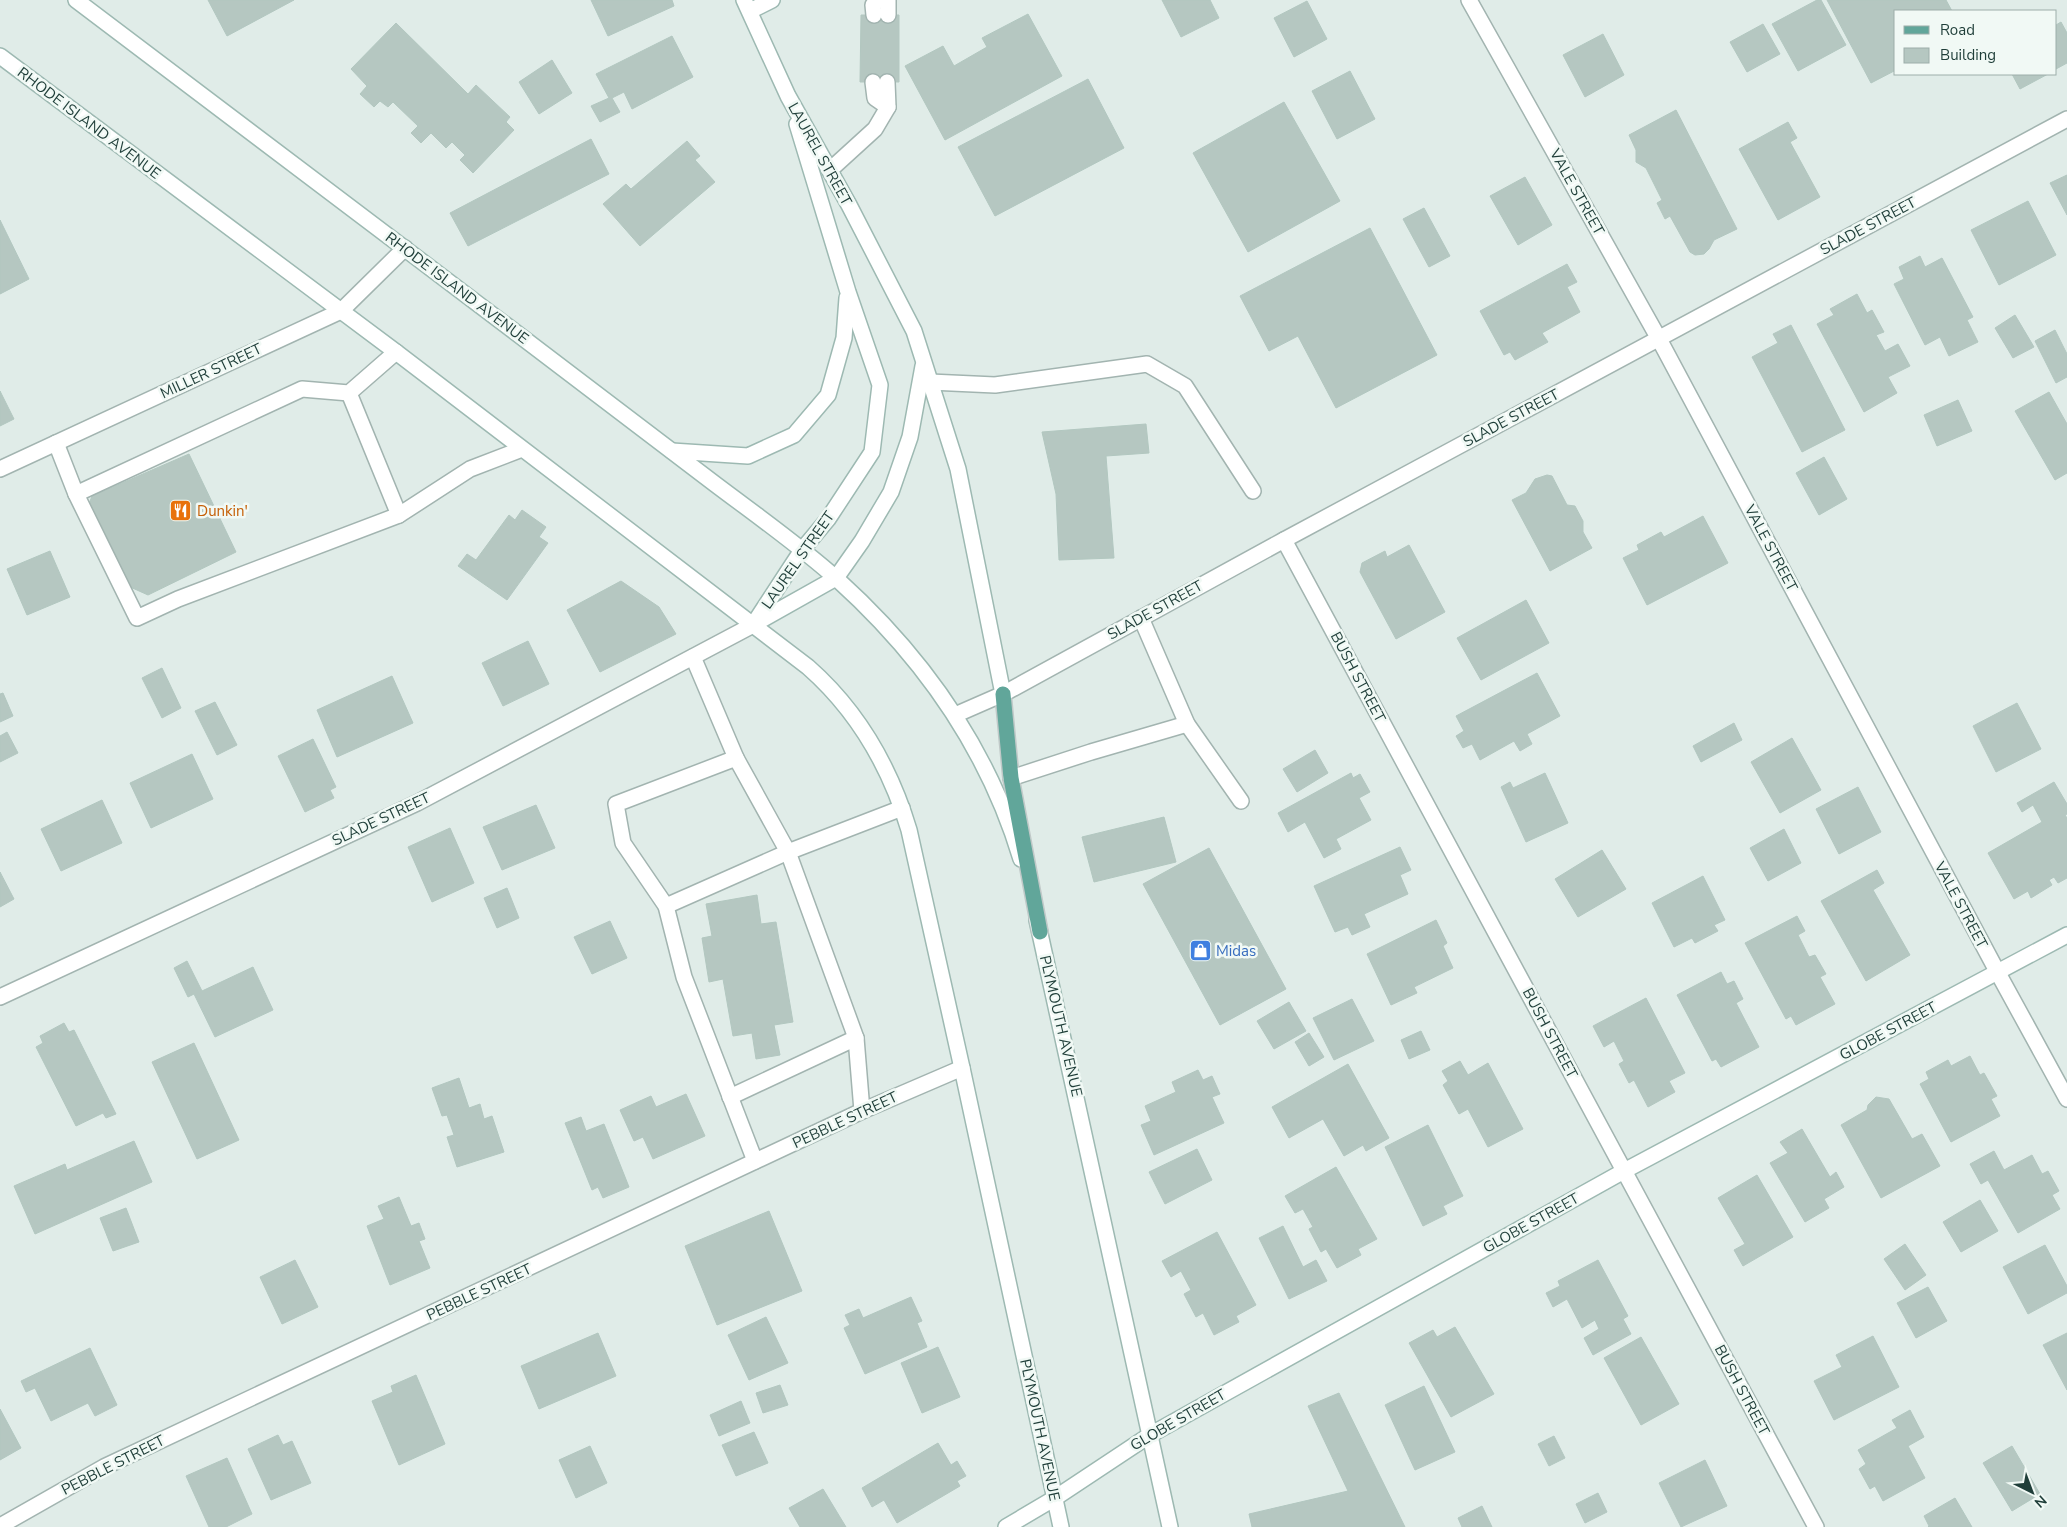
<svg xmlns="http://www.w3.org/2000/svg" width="2067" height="1527" font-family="'Nunito Sans',sans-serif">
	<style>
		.building { fill: #b5c7c1; stroke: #b2c7c0 }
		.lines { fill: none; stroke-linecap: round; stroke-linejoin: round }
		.lane-casing { stroke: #a2b4b0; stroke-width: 18 }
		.street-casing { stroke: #a2b4b0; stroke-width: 18 }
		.secondary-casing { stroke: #9db9b2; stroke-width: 18 }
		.primary-casing { stroke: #c0c9c8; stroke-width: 18 }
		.lane { stroke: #fff; stroke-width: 15 }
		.street { stroke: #fff; stroke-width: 15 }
		.secondary { stroke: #fff; stroke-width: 15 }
		.primary { stroke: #61a69a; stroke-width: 15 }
		.labels { text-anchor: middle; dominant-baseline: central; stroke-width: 5; stroke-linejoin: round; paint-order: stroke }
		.street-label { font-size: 15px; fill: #1f3e39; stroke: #f1f9f5 }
		.food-label { font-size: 15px; fill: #c56008; stroke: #f1f9f5; text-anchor: start }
		.shop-label { font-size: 15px; fill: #366cbe; stroke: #f1f9f5; text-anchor: start }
	</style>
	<rect width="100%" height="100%" fill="#e0ece8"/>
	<g class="building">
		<polygon points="208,0 294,0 227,36"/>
		<polygon points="591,0 672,0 674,6 608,36"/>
		<polygon points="1162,0 1210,0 1219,18 1181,37"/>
		<polygon points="1817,0 1821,0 1846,45 1798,71 1772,24"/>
		<polygon points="1827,0 1946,0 1952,11 1896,11 1896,70 1871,83"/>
		<polygon points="1307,1 1327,39 1294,57 1274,18"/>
		<polygon points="1028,14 1062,76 945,140 905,66 943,46 954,66 987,47 982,38"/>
		<polygon points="861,15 899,15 899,82 860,82"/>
		<polygon points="2061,22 2067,33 2067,63 2056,69 2056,25"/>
		<polygon points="396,23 468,94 476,85 510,117 506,122 514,130 473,173 460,160 465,155 452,142 446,148 431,133 421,143 411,133 418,126 393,102 388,107 380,101 374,107 360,94 367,86 351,69"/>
		<polygon points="1763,24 1780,54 1747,72 1730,42"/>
		<polygon points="1603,34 1624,75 1585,97 1563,55"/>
		<polygon points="672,36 693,77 632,109 624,92 612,98 620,112 600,122 591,106 609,98 596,74"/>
		<polygon points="552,60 572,93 539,114 519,82"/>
		<polygon points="1350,71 1375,119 1337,139 1312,91"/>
		<polygon points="2012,74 2048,74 2020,89"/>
		<polygon points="1088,79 1124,148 995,216 958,147"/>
		<polygon points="1284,102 1340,201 1248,252 1193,153"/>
		<polygon points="1676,110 1737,229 1714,240 1709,249 1704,254 1695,255 1690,252 1670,216 1665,219 1657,203 1662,200 1646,168 1636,162 1636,150 1629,135"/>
		<polygon points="1788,122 1797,138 1790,142 1820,197 1778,220 1739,149"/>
		<polygon points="591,139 609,174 468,246 450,213"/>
		<polygon points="687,141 700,156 695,160 715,182 640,246 603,204 626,184 631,189"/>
		<polygon points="2067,175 2067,215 2050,183"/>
		<polygon points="1525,177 1552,225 1518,245 1490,196"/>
		<polygon points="2028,201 2056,255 1999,285 1971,230"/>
		<polygon points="1424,208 1450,256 1429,267 1403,219"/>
		<polygon points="0,220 29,279 0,294"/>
		<polygon points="1370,228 1437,355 1336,408 1298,336 1269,351 1240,296"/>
		<polygon points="1920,256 1925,267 1942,258 1973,317 1967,320 1978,342 1949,356 1940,337 1925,345 1894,284 1904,279 1899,267"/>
		<polygon points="1567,264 1577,282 1567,287 1580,312 1542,333 1548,342 1515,360 1510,352 1504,355 1480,311"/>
		<polygon points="1857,294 1867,313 1872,310 1884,332 1876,335 1885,351 1898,344 1910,366 1888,377 1897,393 1864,412 1817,324 1834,315 1830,309"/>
		<polygon points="2015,315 2034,347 2013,358 1995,328"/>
		<polygon points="1791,325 1845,430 1802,452 1752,357 1778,343 1773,334"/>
		<polygon points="2055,330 2067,354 2067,377 2056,383 2035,341"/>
		<polygon points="0,391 14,419 0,426"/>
		<polygon points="2049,392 2067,424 2067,473 2055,480 2015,411"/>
		<polygon points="1958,400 1972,431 1937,446 1924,415"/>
		<polygon points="1146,424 1149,453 1106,456 1114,558 1059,560 1056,494 1042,432"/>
		<polygon points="189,454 236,552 148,595 128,586 89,504 92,496"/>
		<polygon points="1824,457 1847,499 1819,515 1796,473"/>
		<polygon points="1547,475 1552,476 1567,505 1575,506 1583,521 1583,532 1592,548 1550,571 1512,500 1526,493 1535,479"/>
		<polygon points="522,510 546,527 539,537 548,543 507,600 458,566 467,554 476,560 509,515 515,520"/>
		<polygon points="1703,516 1728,563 1647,605 1623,558 1639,550 1637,545 1661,532 1664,537"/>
		<polygon points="1409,545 1445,612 1396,639 1360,572 1362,563 1385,551 1387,557"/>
		<polygon points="50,551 70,597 27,615 7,569"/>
		<polygon points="621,581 659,607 676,634 600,672 567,610"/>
		<polygon points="1526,600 1549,643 1481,680 1457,638"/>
		<polygon points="528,641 549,684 503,706 482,663"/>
		<polygon points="162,668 181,708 162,718 142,678"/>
		<polygon points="1537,673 1560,716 1527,734 1532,744 1520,751 1514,741 1480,760 1472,744 1463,748 1456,736 1464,731 1456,716"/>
		<polygon points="392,676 413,723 337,757 317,710"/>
		<polygon points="3,693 13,716 0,722 0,694"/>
		<polygon points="215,702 237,745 217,755 195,711"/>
		<polygon points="2017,703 2041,749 1996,772 1973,726"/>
		<polygon points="1734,723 1742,740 1701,762 1693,746"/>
		<polygon points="7,732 18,753 0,762 0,736"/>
		<polygon points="1792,738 1821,790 1780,813 1751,762"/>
		<polygon points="313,739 336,787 330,790 334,798 305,812 278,756"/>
		<polygon points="1315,750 1328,773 1297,792 1283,769"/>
		<polygon points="192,754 213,799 151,828 130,783"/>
		<polygon points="1351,773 1353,778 1360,774 1370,792 1359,798 1371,820 1336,839 1341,849 1324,858 1305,822 1288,832 1278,813"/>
		<polygon points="1545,773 1568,823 1526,842 1501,787 1510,782 1513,788"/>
		<polygon points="2054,782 2067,804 2067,814 2065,815 2067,818 2067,878 2058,883 2054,877 2049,880 2052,885 2031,898 2028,891 2014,899 1988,853 2042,822 2033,805 2022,812 2017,803"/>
		<polygon points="1858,787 1881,832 1839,854 1816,809"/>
		<polygon points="102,800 122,843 61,871 41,829"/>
		<polygon points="536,805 555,848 502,870 483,827"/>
		<polygon points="1164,817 1176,862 1094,882 1082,837"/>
		<polygon points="450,828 474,883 432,902 408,847"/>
		<polygon points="1784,829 1801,863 1768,881 1750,848"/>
		<polygon points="1400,847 1411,870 1400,875 1408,894 1364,914 1370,927 1352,935 1348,927 1335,932 1314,886"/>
		<polygon points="1209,848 1286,989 1220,1025 1143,884"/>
		<polygon points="1602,850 1626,889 1578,917 1555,879"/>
		<polygon points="1877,870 1884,883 1873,890 1910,955 1866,981 1821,901"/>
		<polygon points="0,872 14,899 0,907"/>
		<polygon points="1703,876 1725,920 1714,925 1718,931 1695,943 1692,938 1674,947 1652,903"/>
		<polygon points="507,888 519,918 497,928 484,898"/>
		<polygon points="757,895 761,924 776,922 793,1022 774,1025 780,1055 756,1059 752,1033 733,1036 723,979 709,982 702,938 712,936 706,904"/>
		<polygon points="1797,916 1805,931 1798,935 1809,957 1815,955 1826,974 1820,977 1835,1004 1796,1025 1791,1016 1786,1019 1745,943"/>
		<polygon points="1436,920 1447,943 1443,946 1453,968 1414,987 1417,993 1391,1005 1367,954"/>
		<polygon points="610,921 627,958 592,974 574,937"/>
		<polygon points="187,961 202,991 253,967 273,1010 215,1037 194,994 188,997 174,968"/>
		<polygon points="1721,972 1727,984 1734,981 1743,999 1736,1003 1759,1047 1721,1067 1716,1059 1712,1061 1677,995"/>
		<polygon points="1646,998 1685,1073 1669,1081 1675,1092 1648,1107 1634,1080 1629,1083 1619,1064 1624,1061 1614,1041 1604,1047 1593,1026"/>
		<polygon points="1352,999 1374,1041 1334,1060 1313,1018"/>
		<polygon points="1289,1002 1306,1031 1274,1049 1257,1021"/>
		<polygon points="64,1023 69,1032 74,1030 116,1114 106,1118 103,1113 76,1126 36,1047 43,1043 40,1036"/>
		<polygon points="1421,1031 1430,1050 1409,1059 1401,1040"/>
		<polygon points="1309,1033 1324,1057 1309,1066 1295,1042"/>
		<polygon points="194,1043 239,1140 197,1159 152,1062"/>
		<polygon points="1970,1056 1980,1075 1984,1073 1997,1096 1991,1099 2000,1116 1951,1142 1920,1084 1929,1079 1926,1072 1948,1060 1951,1066"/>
		<polygon points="1460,1061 1468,1075 1488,1063 1523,1129 1488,1147 1468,1109 1459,1114 1443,1085 1448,1081 1442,1071"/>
		<polygon points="1348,1064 1389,1138 1366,1151 1363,1145 1344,1156 1323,1119 1289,1138 1272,1107"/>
		<polygon points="1198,1070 1203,1080 1212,1076 1220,1094 1212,1097 1224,1123 1154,1155 1141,1125 1151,1121 1145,1106 1176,1092 1172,1082"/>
		<polygon points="459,1078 469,1108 480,1104 484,1119 492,1116 504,1152 457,1167 447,1137 454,1135 447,1115 442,1116 432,1088"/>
		<polygon points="686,1094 705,1136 653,1159 643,1137 634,1141 620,1110 651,1096 656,1107"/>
		<polygon points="1876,1097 1889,1099 1912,1139 1922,1134 1940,1166 1881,1198 1841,1125 1867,1110 1868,1105"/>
		<polygon points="581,1117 586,1131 604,1124 629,1187 603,1198 598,1187 592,1190 565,1123"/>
		<polygon points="1428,1125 1463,1196 1443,1206 1447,1214 1423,1226 1385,1147"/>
		<polygon points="1802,1129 1830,1177 1836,1172 1844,1187 1824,1199 1829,1208 1805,1222 1770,1163 1788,1153 1780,1142"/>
		<polygon points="134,1141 152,1182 35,1234 14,1186 65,1164 67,1170"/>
		<polygon points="1197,1149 1212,1180 1165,1204 1149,1172"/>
		<polygon points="1994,1151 2004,1170 2032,1155 2042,1174 2048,1171 2059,1191 2052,1195 2060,1209 2018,1233 1988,1180 1981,1184 1970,1164"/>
		<polygon points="1336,1167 1377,1239 1358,1249 1361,1255 1337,1268 1326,1249 1321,1252 1309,1229 1313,1227 1303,1209 1295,1213 1285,1196"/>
		<polygon points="1757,1175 1793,1237 1743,1266 1734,1250 1745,1244 1718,1198"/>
		<polygon points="399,1197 411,1226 419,1223 425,1239 419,1241 430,1268 390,1285 367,1226 384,1219 378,1206"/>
		<polygon points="1980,1200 1998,1231 1961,1252 1943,1222"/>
		<polygon points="126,1208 139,1242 113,1251 100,1218"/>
		<polygon points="769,1211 802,1291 717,1325 685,1246"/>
		<polygon points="1283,1226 1303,1267 1316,1260 1327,1281 1289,1299 1259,1238"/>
		<polygon points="1217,1232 1256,1305 1236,1316 1239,1322 1214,1335 1203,1313 1196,1317 1184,1294 1191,1290 1181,1271 1171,1277 1162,1261"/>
		<polygon points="1905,1244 1926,1275 1905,1290 1884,1259"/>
		<polygon points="2045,1245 2067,1286 2067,1293 2028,1314 2003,1267"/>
		<polygon points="295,1260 318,1307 282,1324 260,1277"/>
		<polygon points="1598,1260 1628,1316 1623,1319 1631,1334 1593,1355 1584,1338 1599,1329 1595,1320 1582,1328 1567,1299 1553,1307 1546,1293 1560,1286 1558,1281"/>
		<polygon points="1928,1287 1947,1321 1916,1338 1897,1303"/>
		<polygon points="911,1297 922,1321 917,1323 927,1347 865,1374 844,1328 850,1325 845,1315 859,1309 863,1318"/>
		<polygon points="766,1317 788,1363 749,1380 728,1335"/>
		<polygon points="1455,1327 1494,1394 1451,1417 1409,1343 1433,1330 1437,1337"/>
		<polygon points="598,1333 616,1376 539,1409 521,1366"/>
		<polygon points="2067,1333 2067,1390 2043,1345"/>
		<polygon points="1873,1336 1899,1387 1834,1420 1814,1381 1842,1367 1836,1355"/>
		<polygon points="1641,1337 1679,1404 1641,1425 1604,1358"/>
		<polygon points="938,1347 960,1397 922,1413 901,1363"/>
		<polygon points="90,1348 117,1405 95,1416 88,1403 51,1421 35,1388 26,1392 21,1381"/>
		<polygon points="416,1375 445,1444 399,1465 372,1401 393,1392 391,1386"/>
		<polygon points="780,1385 788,1405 763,1413 756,1393"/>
		<polygon points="1424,1386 1455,1452 1415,1470 1385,1405"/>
		<polygon points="1339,1393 1405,1527 1252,1527 1249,1514 1348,1491 1308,1406"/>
		<polygon points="741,1401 750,1423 719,1436 710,1415"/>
		<polygon points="0,1409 21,1448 0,1460"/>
		<polygon points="1910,1410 1924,1437 1908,1446 1925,1478 1883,1501 1875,1486 1870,1489 1859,1469 1866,1464 1858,1450 1897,1428 1892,1420"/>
		<polygon points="754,1432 768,1463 736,1476 722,1445"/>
		<polygon points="278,1435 283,1445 292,1441 311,1483 271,1500 248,1449"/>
		<polygon points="1554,1436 1565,1458 1549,1466 1538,1444"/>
		<polygon points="938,1443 951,1465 957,1461 966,1476 957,1481 960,1486 897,1523 884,1500 872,1507 862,1488"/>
		<polygon points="590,1446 607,1483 576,1498 559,1460"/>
		<polygon points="2012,1446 2040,1494 2012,1511 1983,1463"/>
		<polygon points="227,1458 252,1514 226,1527 209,1527 186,1476"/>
		<polygon points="1705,1460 1727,1506 1681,1527 1659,1483"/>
		<polygon points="823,1489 846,1527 800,1527 789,1508"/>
		<polygon points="1598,1493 1607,1512 1585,1523 1576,1504"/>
		<polygon points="1955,1498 1972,1527 1928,1527 1929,1526 1924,1516"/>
		<polygon points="1482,1506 1492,1527 1462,1527 1458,1518"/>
	</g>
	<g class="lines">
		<defs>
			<g id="lane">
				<polyline points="888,0 888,15"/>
				<polyline points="874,15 873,5 878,0"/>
				<polyline points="873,82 875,98 888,107"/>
				<polyline points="830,170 875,129 888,107 887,82"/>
				<polyline points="396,352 349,393 302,389 76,494 137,618 178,599 399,515 470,469 522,449"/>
				<polyline points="930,382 995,385 1147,364 1185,386 1253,491"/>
				<polyline points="349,393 399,515"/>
				<polyline points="56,443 76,494"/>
				<polyline points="1141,618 1187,724 1241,801"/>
				<polyline points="693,657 736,758"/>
				<polyline points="1011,778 1091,752 1187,724"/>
				<polyline points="666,906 788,852 902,808"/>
				<polyline points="730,1097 856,1038"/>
				<polyline points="755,1161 684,977 666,906 623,843 616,804 736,758 788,852 856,1038 862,1111"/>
			</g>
			<g id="street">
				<polyline points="1469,0 1659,339 1998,973 2067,1099"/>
				<polyline points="0,469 341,311 405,248"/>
				<polyline points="1284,540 1816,1527"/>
				<polyline points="955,715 1003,694 1284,540 2067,119"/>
				<polyline points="0,997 417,803 753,625"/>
				<polyline points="0,1526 104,1467 862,1111 962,1068"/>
			</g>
			<g id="secondary">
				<path d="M76,0C225,113 374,225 523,338C587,386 651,435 715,484C756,515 799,545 838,580C922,656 988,749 1021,859"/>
				<polyline points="744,0 788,96 849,205 914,331 958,469 1003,694"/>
				<polyline points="750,11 772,0"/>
				<path d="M0,56L396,352L808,667C858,711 890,767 909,830L962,1068L1061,1527"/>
				<polyline points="672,451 748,456 794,435 828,395 844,338 847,298"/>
				<polyline points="756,623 836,578 862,541 891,492 910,437 923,366"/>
				<polyline points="753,625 802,550 828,519 872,452 880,385 848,292 797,124"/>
				<polyline points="1037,920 1170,1527"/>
				<polyline points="1006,1527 1055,1498 1150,1435 1624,1171 2067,935"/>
			</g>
			<polyline id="primary" points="1003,694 1011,778 1040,932"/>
		</defs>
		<use href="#lane" class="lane-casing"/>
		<use href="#street" class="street-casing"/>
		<use href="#secondary" class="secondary-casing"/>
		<use href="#primary" class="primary-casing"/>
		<use href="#lane" class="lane"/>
		<use href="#street" class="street"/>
		<use href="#secondary" class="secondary"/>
		<use href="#primary" class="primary"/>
	</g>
	<defs>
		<symbol id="restaurant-square" viewBox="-11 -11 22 22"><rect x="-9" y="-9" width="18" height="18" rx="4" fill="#e8710a" stroke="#f1f9f5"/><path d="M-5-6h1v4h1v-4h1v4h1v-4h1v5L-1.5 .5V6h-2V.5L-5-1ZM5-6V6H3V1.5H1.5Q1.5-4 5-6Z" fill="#fff"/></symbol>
		<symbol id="shop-square" viewBox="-11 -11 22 22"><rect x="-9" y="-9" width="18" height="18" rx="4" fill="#3f7fe0" stroke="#f1f9f5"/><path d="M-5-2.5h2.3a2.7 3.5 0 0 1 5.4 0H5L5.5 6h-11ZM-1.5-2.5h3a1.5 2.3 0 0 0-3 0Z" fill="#fff"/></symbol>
	</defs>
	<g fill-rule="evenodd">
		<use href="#restaurant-square" x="168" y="498" width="25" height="25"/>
		<use href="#shop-square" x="1188" y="938" width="25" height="25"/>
	</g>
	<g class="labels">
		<g class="street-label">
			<text transform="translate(89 123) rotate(37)">RHODE ISLAND AVENUE</text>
			<text transform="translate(820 154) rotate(61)">LAUREL STREET</text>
			<text transform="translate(1577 192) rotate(61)">VALE STREET</text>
			<text transform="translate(1868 226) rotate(-28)">SLADE STREET</text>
			<text transform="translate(457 288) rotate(37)">RHODE ISLAND AVENUE</text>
			<text transform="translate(211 371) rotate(-25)">MILLER STREET</text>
			<text transform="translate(1511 418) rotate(-28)">SLADE STREET</text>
			<text transform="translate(1771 548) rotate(62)">VALE STREET</text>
			<text transform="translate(798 560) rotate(-55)">LAUREL STREET</text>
			<text transform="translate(1155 610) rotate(-29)">SLADE STREET</text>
			<text transform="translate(1358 677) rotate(62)">BUSH STREET</text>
			<text transform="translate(381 819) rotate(-25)">SLADE STREET</text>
			<text transform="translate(1961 905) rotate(62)">VALE STREET</text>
			<text transform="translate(1061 1026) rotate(77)">PLYMOUTH AVENUE</text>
			<text transform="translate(1888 1031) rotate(-28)">GLOBE STREET</text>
			<text transform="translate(1550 1033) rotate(62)">BUSH STREET</text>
			<text transform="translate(845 1120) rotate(-25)">PEBBLE STREET</text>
			<text transform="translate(1531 1223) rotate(-29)">GLOBE STREET</text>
			<text transform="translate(479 1292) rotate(-25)">PEBBLE STREET</text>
			<text transform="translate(1742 1390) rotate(62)">BUSH STREET</text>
			<text transform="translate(1178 1420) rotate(-30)">GLOBE STREET</text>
			<text transform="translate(1040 1430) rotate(78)">PLYMOUTH AVENUE</text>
			<text transform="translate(113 1465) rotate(-27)">PEBBLE STREET</text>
		</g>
		<g class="food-label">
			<text x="197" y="511">Dunkin'</text>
		</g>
		<g class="shop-label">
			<text x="1216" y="951">Midas</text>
		</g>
	</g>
	<rect x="1894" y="10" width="162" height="65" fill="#f1f9f5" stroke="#9daeaa"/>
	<rect x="1904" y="26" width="25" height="8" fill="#61a69a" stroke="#9daeaa"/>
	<text x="1940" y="35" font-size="15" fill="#1f3e39">Road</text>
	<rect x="1904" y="48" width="25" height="15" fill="#b5c7c1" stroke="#9daeaa"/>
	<text x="1940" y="60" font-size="15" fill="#1f3e39">Building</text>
	<g transform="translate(2032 1492) rotate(138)" stroke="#f1f9f5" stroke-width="4" paint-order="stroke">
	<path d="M0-4L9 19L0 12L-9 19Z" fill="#1f3e39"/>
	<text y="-8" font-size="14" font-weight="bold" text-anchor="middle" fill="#1f3e39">N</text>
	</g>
</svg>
